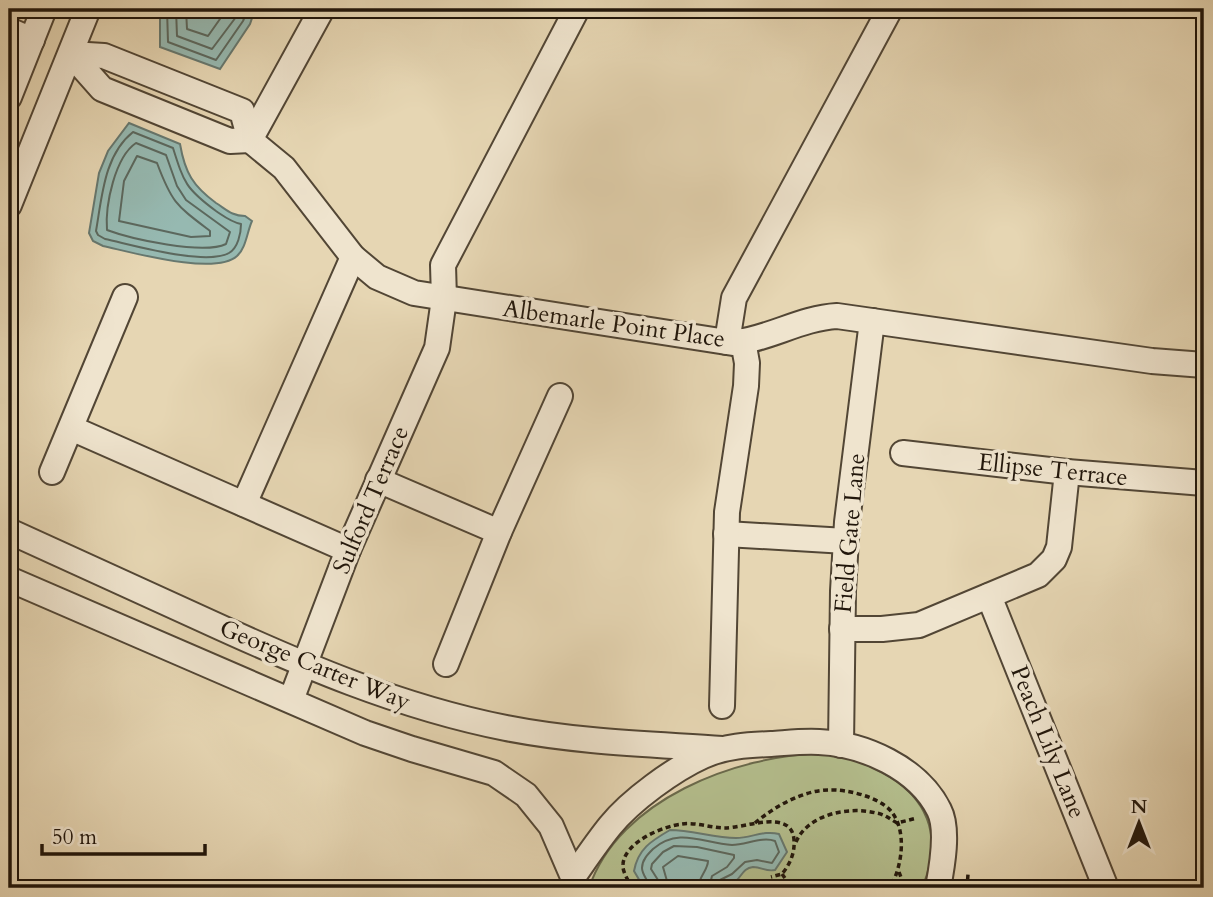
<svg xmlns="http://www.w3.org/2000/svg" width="1213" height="897" font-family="Cardo,serif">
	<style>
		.green { fill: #b4be8d; stroke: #6a6a4c; stroke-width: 2 }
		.water { fill: #96b9b1; stroke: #67786f; stroke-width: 2 }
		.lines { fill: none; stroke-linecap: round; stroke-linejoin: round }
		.shore { stroke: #5c685e; stroke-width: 2 }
		.minor-casing { stroke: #524635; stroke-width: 28 }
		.path { stroke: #21160b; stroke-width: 3.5; stroke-dasharray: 5 3.5; stroke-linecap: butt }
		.minor { stroke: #efe4ce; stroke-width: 24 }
		.labels { text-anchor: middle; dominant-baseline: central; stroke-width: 7; stroke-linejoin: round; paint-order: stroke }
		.street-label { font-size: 24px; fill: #21160b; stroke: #efe4ce }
	</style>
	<rect width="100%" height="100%" fill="#e6d6b3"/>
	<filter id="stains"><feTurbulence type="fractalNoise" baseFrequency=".00286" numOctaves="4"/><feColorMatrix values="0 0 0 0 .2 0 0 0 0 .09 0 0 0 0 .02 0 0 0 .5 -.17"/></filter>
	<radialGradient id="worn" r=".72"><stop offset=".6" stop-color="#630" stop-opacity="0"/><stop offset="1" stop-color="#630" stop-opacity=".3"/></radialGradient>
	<path class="green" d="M822,753C894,764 956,808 922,888H589C619,799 736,756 822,753Z"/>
	<g class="water">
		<polygon points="160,9 255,9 250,24 220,69 160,47"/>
		<path d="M129,123L180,144C185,173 193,186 216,203C227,210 232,216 245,216L252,221C247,232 246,248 237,256C215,276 131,252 103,246L93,241L89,233L99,173L108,151Z"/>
		<path d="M670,830C692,830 714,838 736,838C751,838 764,830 779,834L787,852L775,870C766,872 762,867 753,867C743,868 742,876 736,881C720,893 694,888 675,888L669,886L644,888L634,871C638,849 651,841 670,830Z"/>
	</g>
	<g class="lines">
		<g class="shore">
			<polyline points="167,9 168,42 216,60 243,21 248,9"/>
			<polyline points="176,9 177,36 212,49 236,17 238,9"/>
			<polyline points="186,9 187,29 208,36 227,9"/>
			<path d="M133,132L173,148C184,183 186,189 216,211C225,217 231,222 241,224C241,233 238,248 229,253C205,266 133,245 105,239L98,235L96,231C102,197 104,155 133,132Z"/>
			<path d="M136,143L166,155L177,186L186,200L230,232L226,244C203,255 131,239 107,230C105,205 115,157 136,143Z"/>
			<path d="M137,156L157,163C172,203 176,205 210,231V236L191,237L119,221L124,181Z"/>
			<path d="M650,888C649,881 642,875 642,868C642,860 648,854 653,849C679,827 702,843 732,845C746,845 762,836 775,841L779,852L772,863L757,860L745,862L732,874L720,880L718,888"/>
			<polyline points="659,888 658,880 651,869 652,864 663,852 674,846 697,847 734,855 734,858 727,867 712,876 709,888"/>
			<path d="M669,888L663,867L678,856L708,861C708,870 699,876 698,888"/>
		</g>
		<defs>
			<g id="minor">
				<polyline points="9,30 32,40"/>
				<path d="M71,54L104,56L242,111L250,140L284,168L353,257L377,277L414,293L733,343C769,339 801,318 837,316L1152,361L1204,365"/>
				<polyline points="71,54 102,89 230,141 250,140"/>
				<polyline points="9,97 44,9"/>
				<polyline points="250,140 322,9"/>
				<polyline points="9,205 88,9"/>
				<polyline points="727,342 734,298 890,9"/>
				<polyline points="71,428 348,550"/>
				<polyline points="903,453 1067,472 1204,483"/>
				<polyline points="52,472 125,297"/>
				<polyline points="378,480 499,532"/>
				<polyline points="244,504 353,257"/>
				<path d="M9,531C73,560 137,590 202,619C300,664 399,707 506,728C577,742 650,744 722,749"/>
				<polyline points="726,534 846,541"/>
				<polyline points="9,579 365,733 412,749 494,773 526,795 551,826 573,877 572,888"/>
				<polyline points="989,596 1106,888"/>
				<polyline points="842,629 882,629 919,625 1038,575 1054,559 1059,547 1067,472"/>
				<polyline points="446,664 499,532 560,396"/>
				<polyline points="291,700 348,550 437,348 444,299 443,265 577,9"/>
				<polyline points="722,706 727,512 746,386 747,363 743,341"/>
				<polyline points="841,745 843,591 847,522 872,321"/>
				<path d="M573,877C585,860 597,842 610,826C631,800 674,769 703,756C725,746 748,745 771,744C787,743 803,741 819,742C864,744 918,768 939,810C949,829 942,867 938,888"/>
			</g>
		</defs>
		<use href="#minor" class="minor-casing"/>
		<g class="path">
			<path d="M755,823C774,807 803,790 829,790C847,789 878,797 890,810C908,830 902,867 890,888"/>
			<path d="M796,842C808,814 849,806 876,813C884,814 890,819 897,823L917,818"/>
			<polyline points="899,872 905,888"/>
			<polyline points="782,874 792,888"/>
			<path d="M633,888C629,882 622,872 623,864C625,842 663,826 682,824C696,822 711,828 725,828C745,828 792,808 794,840C795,853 790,864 782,874L771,877"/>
			<polyline points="967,888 968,874"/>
		</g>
		<use href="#minor" class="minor"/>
	</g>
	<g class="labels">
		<g class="street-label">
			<text transform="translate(614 324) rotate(8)">Albemarle Point Place</text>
			<text transform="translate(1053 470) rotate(6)">Ellipse Terrace</text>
			<text transform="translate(371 500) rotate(-67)">Sulford Terrace</text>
			<text transform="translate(850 533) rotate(-85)">Field Gate Lane</text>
			<text transform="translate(315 665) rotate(22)">George Carter Way</text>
			<text transform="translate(1048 742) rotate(68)">Peach Lily Lane</text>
		</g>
	</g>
	<rect width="1213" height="897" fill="none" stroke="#e6d6b3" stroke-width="35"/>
	<rect x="10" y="10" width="1192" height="876" fill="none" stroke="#21160b" stroke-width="3.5"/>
	<rect x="18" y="18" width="1178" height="862" fill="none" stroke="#21160b" stroke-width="2"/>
	<g transform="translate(1139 823)" stroke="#efe4ce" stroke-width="5" paint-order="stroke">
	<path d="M0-5L12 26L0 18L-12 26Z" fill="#21160b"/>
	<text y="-10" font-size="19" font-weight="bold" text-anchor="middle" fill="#21160b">N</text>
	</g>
	<path d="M42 844v10h163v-10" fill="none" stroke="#21160b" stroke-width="3.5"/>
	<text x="52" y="844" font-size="21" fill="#21160b" stroke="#efe4ce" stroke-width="5" paint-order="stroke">50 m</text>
	<rect width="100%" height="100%" filter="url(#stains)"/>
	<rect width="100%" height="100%" fill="url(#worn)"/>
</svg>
